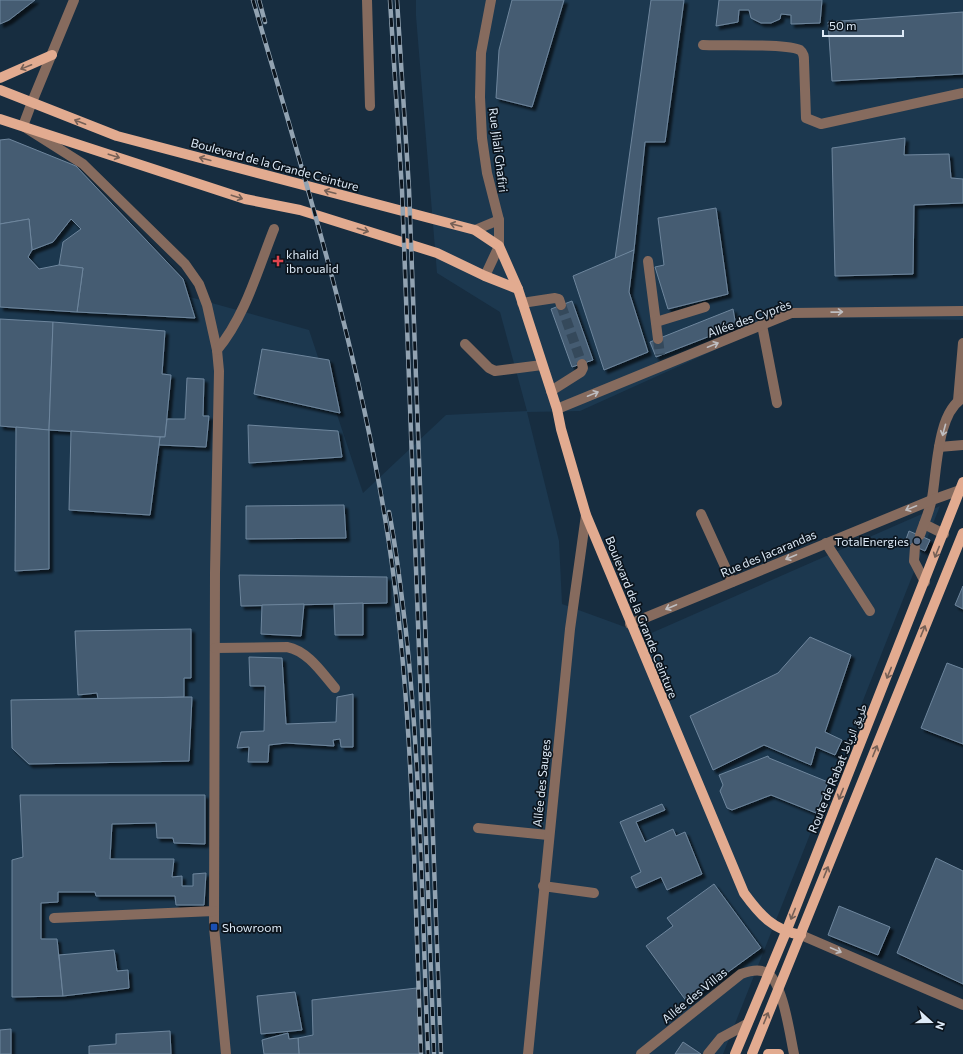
<svg xmlns="http://www.w3.org/2000/svg" width="963" height="1054" font-family="Commissioner,'Noto Naskh Arabic',sans-serif">
	<style>
		.built { fill: #1c384f }
		.building { fill: #455c72; stroke: #6e869d; filter: url(#shadow) }
		.lines { fill: none; stroke-linecap: round; stroke-linejoin: round }
		.minor-tunnel { stroke: #35495b; stroke-width: 10; stroke-dasharray: 10 5; stroke-linecap: butt }
		.minor { stroke: #866b5e; stroke-width: 10 }
		.major { stroke: #e2ab90; stroke-width: 10 }
		.rail-casing { stroke: #92a3b2; stroke-width: 4.5 }
		.rail { stroke: #0b141d; stroke-width: 3; stroke-dasharray: 9; stroke-linecap: butt }
		.oneway { stroke: #766056 }
		.oneway2 { stroke: #bfbec1 }
		.health-dot { fill: #e0444e; stroke: #0b141d; stroke-width: 1.5 }
		.service-dot { fill: #5c6f8a; stroke: #0b141d; stroke-width: 1.5 }
		.transit-dot { fill: #1a4fb4; stroke: #0b141d; stroke-width: 1.5 }
		.labels { text-anchor: middle; dominant-baseline: central; stroke-width: 3.5; stroke-linejoin: round; paint-order: stroke }
		.street-label { font-size: 12px; fill: #ddeaf7; stroke: #0b141d }
		.poi-label { font-size: 12px; fill: #ddeaf7; stroke: #0b141d; text-anchor: start }
	</style>
	<defs>
		<filter id="shadow"><feDropShadow dx="3.5" dy="3.5" stdDeviation="1" flood-color="#0009"/></filter>
	</defs>
	<rect width="100%" height="100%" fill="#172d40"/>
	<polygon class="built" points="416,0 963,0 963,320 788,317 580,411 527,412 559,541 562,604 647,635 940,506 723,1054 0,1054 0,142 179,294 309,330 363,493 446,415 527,411 500,312 437,273 416,16"/>
	<g class="building">
		<polygon points="0,0 35,0 9,20 0,24"/>
		<polygon points="512,0 564,0 532,107 496,98 499,50"/>
		<polygon points="651,0 684,0 665,142 645,142 634,250 615,259"/>
		<polygon points="719,0 822,0 820,23 791,24 791,15 781,14 780,19 771,23 761,23 751,18 749,10 739,10 738,22 716,26"/>
		<polygon points="963,12 963,74 832,81 828,22"/>
		<polygon points="905,138 904,155 949,154 951,178 963,179 963,203 914,205 913,274 835,276 832,148"/>
		<polygon points="9,139 76,166 183,279 195,318 77,312 83,268 59,265 63,242 81,229 71,219 53,242 32,250 29,219 0,224 0,140"/>
		<polygon points="716,208 728,294 668,309 655,267 664,265 658,218"/>
		<polygon points="29,219 32,250 28,257 39,269 59,265 83,268 77,312 0,307 0,224"/>
		<polygon points="634,250 629,292 648,352 604,370 573,276"/>
		<polygon points="572,301 593,360 572,367 551,309"/>
		<polygon points="733,309 736,326 656,357 650,342"/>
		<polygon points="0,319 53,322 49,430 0,426"/>
		<polygon points="53,322 165,331 162,374 171,375 165,437 49,430"/>
		<polygon points="262,349 329,360 340,413 254,394"/>
		<polygon points="187,378 204,379 203,416 209,416 206,447 159,445 160,437 165,437 167,419 185,419"/>
		<polygon points="248,425 338,431 342,457 249,463"/>
		<polygon points="16,427 49,430 49,569 15,571"/>
		<polygon points="71,431 160,437 150,515 69,510"/>
		<polygon points="344,505 346,538 246,539 246,506"/>
		<polygon points="909,531 930,540 925,551 905,542"/>
		<polygon points="239,575 387,577 387,603 241,606"/>
		<polygon points="963,586 963,609 955,605"/>
		<polygon points="363,603 363,635 335,635 334,604"/>
		<polygon points="304,604 301,636 261,634 262,605"/>
		<polygon points="191,629 191,678 184,678 184,697 98,699 97,693 78,695 75,631"/>
		<polygon points="810,637 851,655 825,732 842,740 835,755 816,747 811,765 764,745 713,770 690,716 778,673"/>
		<polygon points="249,657 282,658 286,724 336,722 337,697 353,694 353,747 341,747 340,739 333,740 334,746 286,743 269,745 268,762 248,762 249,747 237,748 241,732 264,731 265,686 250,686"/>
		<polygon points="947,663 963,669 963,744 921,728"/>
		<polygon points="192,697 189,761 29,764 12,748 11,700"/>
		<polygon points="768,756 769,758 828,782 816,813 771,795 732,810 727,808 720,791 723,785 719,775"/>
		<polygon points="20,795 205,795 205,844 174,843 173,838 157,838 156,823 112,824 110,859 174,859 172,877 182,876 182,886 193,886 193,874 206,873 204,905 176,905 175,896 96,896 95,892 58,892 58,902 41,903 41,939 57,939 63,996 12,997 12,860 23,857"/>
		<polygon points="662,804 665,810 636,822 645,842 673,829 676,836 685,832 702,874 667,890 661,877 636,888 631,877 641,872 620,822"/>
		<polygon points="936,858 963,871 963,984 897,953"/>
		<polygon points="714,884 761,948 687,1002 646,946 673,926 667,918"/>
		<polygon points="839,906 890,927 878,955 828,935"/>
		<polygon points="114,950 117,971 128,970 129,988 63,996 59,955"/>
		<polygon points="417,988 420,1054 299,1054 298,1038 313,1035 312,1000"/>
		<polygon points="295,992 302,1030 261,1034 257,996"/>
		<polygon points="11,1029 11,1054 0,1054 0,1030"/>
		<polygon points="170,1031 171,1054 89,1054 89,1046 116,1044 116,1034"/>
		<polygon points="288,1033 289,1039 298,1038 299,1054 264,1054 262,1040"/>
		<polygon points="683,1042 701,1054 675,1054"/>
	</g>
	<g class="lines">
		<g class="minor-tunnel">
			<polyline points="561,305 582,364"/>
			<polyline points="658,339 660,355"/>
		</g>
		<g class="minor">
			<polyline points="74,0 32,102 23,126 83,164 185,264 199,284 207,305 217,350 219,371 215,573 214,927 226,1054"/>
			<polyline points="367,0 370,106"/>
			<path d="M703,45C721,46 787,43 800,50C804,53 804,57 804,61L806,118L821,124L963,93"/>
			<polyline points="475,230 499,220"/>
			<polyline points="648,261 658,339"/>
			<polyline points="485,276 499,246 499,220 487,173 482,138 480,97 481,53 491,0"/>
			<polyline points="522,303 555,298 559,299 561,305"/>
			<polyline points="656,322 705,307"/>
			<polyline points="762,325 777,403"/>
			<polyline points="465,344 489,368 495,371 542,365"/>
			<path d="M217,350C245,317 258,269 274,229"/>
			<polyline points="551,391 581,372 583,368 582,364"/>
			<polyline points="958,401 963,343"/>
			<polyline points="557,409 791,313 963,311"/>
			<polyline points="939,447 963,445"/>
			<polyline points="701,514 732,582"/>
			<polyline points="924,524 944,534"/>
			<path d="M920,535C924,523 930,510 932,498C937,471 937,412 963,398"/>
			<polyline points="826,543 870,611"/>
			<polyline points="915,547 914,561 925,582"/>
			<polyline points="630,624 932,500 963,489"/>
			<path d="M215,648L287,647C308,651 322,673 335,688"/>
			<polyline points="478,828 548,835"/>
			<polyline points="543,886 594,893"/>
			<polyline points="54,918 214,911"/>
			<polyline points="801,935 963,1005"/>
			<polyline points="528,1054 570,629 586,515"/>
			<path d="M641,1054L741,974C749,971 759,968 767,973C783,982 790,1036 794,1054"/>
			<polyline points="708,1054 721,1038 747,1024"/>
		</g>
		<g class="major">
			<polyline points="0,78 52,55"/>
			<path d="M0,90L117,136L475,230L499,246L518,289L557,409L561,429L586,515L744,893C760,915 773,930 801,935"/>
			<polyline points="0,119 245,199 300,210 437,253 485,276 518,289"/>
			<polyline points="735,1054 786,932 963,482"/>
			<polyline points="752,1054 963,533"/>
			<polyline points="768,1054 779,1054"/>
		</g>
		<defs>
			<g id="rail">
				<path d="M253,0C305,179 361,358 389,543C414,712 414,884 421,1054"/>
				<polyline points="259,0 265,22"/>
				<polyline points="390,0 402,190 434,1054"/>
				<polyline points="397,0 409,189 441,1054"/>
				<path d="M389,512C397,552 401,591 406,632C421,772 422,913 428,1054"/>
			</g>
		</defs>
		<use href="#rail" class="rail-casing"/>
		<use href="#rail" class="rail"/>
	</g>
	<defs><path id="oneway-shaft" d="M-6 0H5M1.5-3L5.5 0L1.5 3" fill="none" stroke-width="1.6" stroke-linecap="round" stroke-linejoin="round"/></defs>
	<g class="oneway">
		<use href="#oneway-shaft" transform="translate(26 67) rotate(158)"/>
		<use href="#oneway-shaft" transform="translate(80 122) rotate(-159)"/>
		<use href="#oneway-shaft" transform="translate(114 156) rotate(18)"/>
		<use href="#oneway-shaft" transform="translate(205 159) rotate(-165)"/>
		<use href="#oneway-shaft" transform="translate(330 192) rotate(-165)"/>
		<use href="#oneway-shaft" transform="translate(237 197) rotate(18)"/>
		<use href="#oneway-shaft" transform="translate(456 225) rotate(-165)"/>
		<use href="#oneway-shaft" transform="translate(363 230) rotate(17)"/>
		<use href="#oneway-shaft" transform="translate(937 552) rotate(112)"/>
		<use href="#oneway-shaft" transform="translate(923 631) rotate(-68)"/>
		<use href="#oneway-shaft" transform="translate(889 673) rotate(112)"/>
		<use href="#oneway-shaft" transform="translate(875 751) rotate(-68)"/>
		<use href="#oneway-shaft" transform="translate(841 794) rotate(112)"/>
		<use href="#oneway-shaft" transform="translate(826 872) rotate(-68)"/>
		<use href="#oneway-shaft" transform="translate(793 914) rotate(112)"/>
		<use href="#oneway-shaft" transform="translate(766 1018) rotate(-68)"/>
	</g>
	<g class="oneway2">
		<use href="#oneway-shaft" transform="translate(837 312) rotate(-1)"/>
		<use href="#oneway-shaft" transform="translate(713 345) rotate(-22)"/>
		<use href="#oneway-shaft" transform="translate(593 394) rotate(-22)"/>
		<use href="#oneway-shaft" transform="translate(944 430) rotate(105)"/>
		<use href="#oneway-shaft" transform="translate(911 508) rotate(158)"/>
		<use href="#oneway-shaft" transform="translate(791 557) rotate(157)"/>
		<use href="#oneway-shaft" transform="translate(671 607) rotate(157)"/>
		<use href="#oneway-shaft" transform="translate(836 950) rotate(23)"/>
	</g>
	<path class="health-dot" d="M276 255h4v4h4v4h-4v4h-4v-4h-4v-4h4z"/>
	<circle class="service-dot" cx="917" cy="541" r="4"/>
	<rect class="transit-dot" x="210" y="923" width="8" height="8" rx="2"/>
	<g class="labels">
		<g class="street-label">
			<text transform="translate(499 150) rotate(83)">Rue Jilali Ghafiri</text>
			<text transform="translate(275 164) rotate(15)">Boulevard de la Grande Ceinture</text>
			<text transform="translate(749 318) rotate(-20)">Allée des Cyprès</text>
			<text transform="translate(768 553) rotate(-23)">Rue des Jacarandas</text>
			<text transform="translate(642 617) rotate(68)">Boulevard de la Grande Ceinture</text>
			<text transform="translate(837 768) rotate(-68)">Route de Rabat طريق الرباط</text>
			<text transform="translate(541 783) rotate(-84)">Allée des Sauges</text>
			<text transform="translate(694 995) rotate(-39)">Allée des Villas</text>
		</g>
		<g class="poi-label">
			<text x="286" y="254">khalid<tspan x="286" dy="14">ibn oualid</tspan></text>
			<text x="909" y="541" text-anchor="end">TotalEnergies</text>
			<text x="222" y="927">Showroom</text>
		</g>
	</g>
	<g transform="translate(931 1022) rotate(111)" stroke="#0b141d" stroke-width="3" paint-order="stroke">
	<path d="M0-3L7 15L0 10L-7 15Z" fill="#ddeaf7"/>
	<text y="-6" font-size="11" font-weight="bold" text-anchor="middle" fill="#ddeaf7">N</text>
	</g>
	<path d="M823 30v6h80v-6" fill="none" stroke="#ddeaf7" stroke-width="2"/>
	<text x="829" y="30" font-size="12" fill="#ddeaf7" stroke="#0b141d" stroke-width="3" paint-order="stroke">50 m</text>
</svg>
